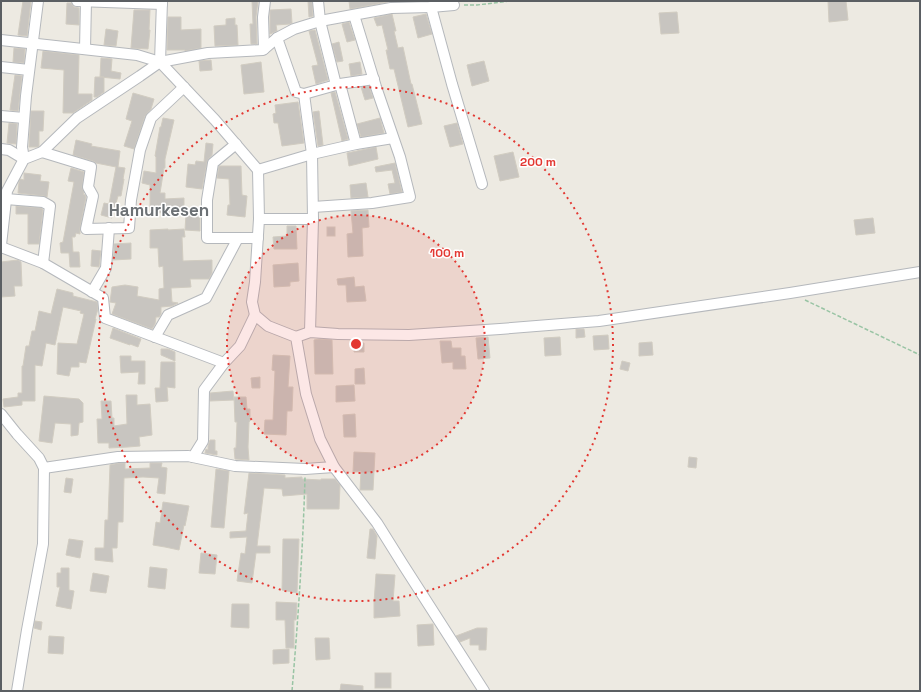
<svg xmlns="http://www.w3.org/2000/svg" width="921" height="692" font-family="'Space Grotesk',sans-serif">
	<style>
		.building { fill: #c8c5c0; stroke: #d1ccc1 }
		.lines { fill: none; stroke-linecap: round; stroke-linejoin: round }
		.minor-casing { stroke: #b5b8bc; stroke-width: 12 }
		.path { stroke: #99c4a4; stroke-width: 1.5; stroke-dasharray: 4 2; stroke-linecap: butt }
		.minor { stroke: #fff; stroke-width: 10 }
		.ring { fill: none; stroke: #e33832; stroke-width: 2; stroke-dasharray: 2 4 }
		.labels { text-anchor: middle; dominant-baseline: central; stroke-width: 3; stroke-linejoin: round; paint-order: stroke }
		.quarter-label { font-size: 17px; font-weight: bold; fill: #6c7175; stroke: #fff }
		.centre { fill: #e33832; stroke: #fff; stroke-width: 2 }
		.ring-label { font-size: 12px; text-anchor: middle; font-weight: bold; fill: #e33832; stroke: #fff; stroke-width: 3; stroke-linejoin: round; paint-order: stroke }
	</style>
	<rect width="100%" height="100%" fill="#edeae2"/>
	<g class="building">
		<polygon points="23,1 31,1 27,36 18,35"/>
		<polygon points="252,1 258,1 256,17 257,44 251,44 250,24 253,24"/>
		<polygon points="308,1 312,1 313,16 309,17"/>
		<polygon points="349,1 388,1 388,2 350,9"/>
		<polygon points="828,1 846,1 848,20 829,22"/>
		<polygon points="67,3 71,3 74,7 79,8 79,25 66,24"/>
		<polygon points="291,9 292,23 290,24 276,25 277,31 270,34 270,10"/>
		<polygon points="134,10 150,10 149,30 150,30 148,49 131,48"/>
		<polygon points="677,12 679,33 661,34 659,13"/>
		<polygon points="392,14 396,31 394,31 398,48 403,47 411,84 412,84 422,124 408,127 394,69 390,69 386,50 388,50 382,25 377,26 374,18"/>
		<polygon points="426,14 432,34 418,38 413,17"/>
		<polygon points="168,17 181,17 181,30 201,29 201,48 185,51 185,50 167,50"/>
		<polygon points="235,18 235,25 237,25 238,45 215,46 214,26 226,25 226,19"/>
		<polygon points="349,22 355,40 347,42 342,24"/>
		<polygon points="106,29 118,31 116,46 104,45"/>
		<polygon points="315,30 328,80 316,84 312,66 318,65 309,31"/>
		<polygon points="339,42 343,61 337,62 332,44"/>
		<polygon points="14,48 25,49 24,63 13,62"/>
		<polygon points="43,51 79,55 78,94 92,94 92,100 73,113 63,113 64,70 41,68"/>
		<polygon points="101,58 112,59 111,71 121,73 120,79 100,77"/>
		<polygon points="211,60 212,70 200,71 199,61"/>
		<polygon points="484,61 489,81 472,86 467,65"/>
		<polygon points="261,62 264,92 244,94 241,65"/>
		<polygon points="360,62 362,74 351,76 349,64"/>
		<polygon points="15,75 22,76 18,111 10,110"/>
		<polygon points="95,77 104,77 104,92 97,97 94,97"/>
		<polygon points="369,86 373,98 365,100 361,87"/>
		<polygon points="335,92 348,139 342,141 331,93"/>
		<polygon points="133,93 154,99 151,109 145,116 134,149 124,146 132,121 126,119"/>
		<polygon points="298,102 304,143 282,146 278,123 274,123 273,114 276,113 275,105"/>
		<polygon points="31,111 44,111 43,131 39,131 39,146 38,147 29,147"/>
		<polygon points="319,111 323,145 318,146 313,112"/>
		<polygon points="163,118 174,120 165,159 165,168 164,168 160,193 165,193 165,199 184,198 184,212 150,213 150,185 142,183 144,171 156,173 156,157 155,156 160,127 161,127"/>
		<polygon points="380,118 384,133 361,137 357,124"/>
		<polygon points="9,123 17,124 16,144 7,143"/>
		<polygon points="457,123 463,144 450,147 444,126"/>
		<polygon points="76,140 92,144 91,146 120,151 118,167 125,168 123,179 124,179 121,196 118,196 112,218 101,215 104,203 109,204 116,167 96,163 93,161 73,155"/>
		<polygon points="206,143 213,144 212,155 209,158 207,162 202,189 186,187 188,164 195,165 196,161 204,162"/>
		<polygon points="376,147 378,159 349,166 347,153"/>
		<polygon points="513,152 519,177 500,181 494,156"/>
		<polygon points="395,163 402,192 390,194 388,184 395,183 392,170 376,172 375,167"/>
		<polygon points="219,166 241,166 242,195 247,196 245,217 227,215 228,205 230,205 229,179 217,178"/>
		<polygon points="71,168 84,172 82,187 84,193 83,194 85,195 86,197 80,228 80,234 76,233 75,237 72,237 73,252 79,252 80,267 70,267 69,253 61,253 60,243 63,242 74,182 68,181"/>
		<polygon points="24,173 41,175 40,181 49,182 47,197 44,196 18,193 19,182 20,179 24,180"/>
		<polygon points="366,183 368,197 351,198 350,185"/>
		<polygon points="16,206 41,208 43,210 39,244 28,244 28,214 16,214"/>
		<polygon points="368,210 369,227 362,228 363,256 348,257 347,234 353,233 351,211"/>
		<polygon points="186,214 200,215 200,231 185,230"/>
		<polygon points="873,218 875,233 856,235 854,220"/>
		<polygon points="287,226 296,226 297,249 274,249 273,237 287,236"/>
		<rect x="327" y="227" width="8" height="9"/>
		<polygon points="168,229 168,230 184,229 185,237 182,237 183,261 212,260 212,273 209,279 190,279 191,287 171,288 172,302 178,303 172,306 161,307 161,314 159,317 156,317 155,324 152,329 112,314 116,303 110,302 112,287 125,285 138,287 137,296 159,300 159,289 164,288 163,266 159,267 158,248 150,248 150,230"/>
		<polygon points="131,243 131,259 113,260 114,251 114,244"/>
		<polygon points="92,250 101,251 99,267 91,266"/>
		<polygon points="18,260 21,262 22,286 14,286 15,296 1,297 1,262"/>
		<polygon points="298,263 299,281 290,282 290,286 274,287 273,265"/>
		<polygon points="354,277 355,287 364,286 366,301 347,302 346,285 338,285 337,279"/>
		<polygon points="57,289 73,293 73,296 97,302 98,309 95,319 96,319 86,363 79,362 79,367 71,367 69,376 57,374 58,343 77,344 84,314 80,313 81,311 63,307 55,345 46,343 42,366 35,365 35,401 22,401 22,405 4,407 3,399 18,397 18,393 22,393 22,366 23,366 26,346 29,346 32,331 35,331 39,311 51,314"/>
		<polygon points="113,328 141,339 138,347 130,344 130,345 110,338"/>
		<polygon points="576,329 584,329 585,337 576,338"/>
		<polygon points="608,335 609,349 594,350 593,336"/>
		<polygon points="488,337 490,358 478,359 476,338"/>
		<polygon points="560,337 561,355 545,356 544,338"/>
		<polygon points="319,339 332,340 333,374 315,374 314,340"/>
		<polygon points="440,341 451,341 452,348 461,348 461,356 465,356 466,369 453,369 453,362 442,363"/>
		<polygon points="652,342 653,355 639,356 639,343"/>
		<polygon points="364,343 364,352 354,352 354,344"/>
		<polygon points="161,349 168,349 175,352 175,361 161,355"/>
		<polygon points="273,355 290,356 288,387 293,387 292,411 287,411 286,435 264,434 265,420 273,420 275,371 272,370"/>
		<polygon points="120,356 131,356 131,361 145,361 145,384 138,384 139,372 121,373"/>
		<polygon points="622,361 630,363 628,371 620,369"/>
		<polygon points="161,362 175,362 175,388 167,387 168,401 156,402 155,388 160,388"/>
		<polygon points="364,368 365,384 355,384 355,369"/>
		<polygon points="260,377 260,388 252,388 251,378"/>
		<polygon points="354,385 355,401 336,402 336,386"/>
		<polygon points="233,391 234,400 210,401 210,393"/>
		<polygon points="126,395 137,395 137,405 150,404 152,435 139,437 140,446 128,447 109,448 109,443 98,443 97,419 102,419 101,401 111,401 112,418 114,418 114,426 127,424"/>
		<polygon points="44,396 79,399 83,403 83,422 79,423 78,435 71,436 71,424 55,423 52,443 39,441"/>
		<polygon points="234,397 246,397 247,409 250,409 250,421 249,422 248,447 249,460 235,459 234,448 236,448 237,422 235,422"/>
		<polygon points="355,414 356,437 344,437 343,415"/>
		<polygon points="210,440 215,440 215,451 217,451 217,455 205,453 206,449 208,450 208,446"/>
		<polygon points="354,452 375,453 373,490 360,490 361,471 353,472"/>
		<polygon points="689,457 697,458 696,468 688,467"/>
		<polygon points="119,463 125,463 125,469 150,468 150,463 162,463 161,467 167,468 165,494 157,493 159,478 143,477 124,478 123,522 118,522 117,548 112,548 113,562 95,560 95,548 104,548 105,520 108,520 110,465"/>
		<polygon points="216,469 229,471 224,528 211,527"/>
		<polygon points="249,473 285,475 285,478 302,477 302,479 321,480 321,479 335,479 340,485 339,509 307,509 307,494 283,496 282,489 264,488 257,546 270,546 270,553 256,553 252,583 237,581 241,553 245,554 247,537 230,538 230,532 246,531 248,513 244,514"/>
		<polygon points="66,478 73,479 71,493 64,492"/>
		<polygon points="163,502 189,506 185,526 184,525 179,550 165,547 153,545 156,522 160,523"/>
		<polygon points="370,529 373,529 377,536 375,559 367,558"/>
		<polygon points="69,539 83,541 80,558 66,555"/>
		<polygon points="283,539 299,539 297,593 282,590"/>
		<polygon points="201,553 217,555 215,574 199,573"/>
		<polygon points="150,567 167,569 165,589 148,587"/>
		<polygon points="61,568 69,568 69,590 74,591 71,609 56,606 60,587 57,587 57,573 61,573"/>
		<polygon points="93,573 109,576 106,593 90,591"/>
		<polygon points="376,574 395,575 393,601 399,601 400,616 374,618 374,603"/>
		<polygon points="276,602 297,603 296,620 294,620 294,648 286,648 285,620 276,620"/>
		<polygon points="232,604 249,604 249,628 231,627"/>
		<polygon points="35,621 42,622 41,630 34,628"/>
		<polygon points="433,624 434,645 418,646 417,625"/>
		<polygon points="477,628 487,628 486,650 479,650 479,645 470,645 470,638 460,642 456,636"/>
		<polygon points="49,636 64,637 63,654 48,653"/>
		<polygon points="315,638 329,638 330,659 316,660"/>
		<polygon points="289,649 289,663 273,664 273,650"/>
		<rect x="375" y="673" width="16" height="15"/>
		<polygon points="341,684 363,686 363,691 340,691"/>
	</g>
	<g class="lines">
		<defs>
			<g id="minor">
				<polyline points="77,1 162,4"/>
				<polyline points="318,1 320,21 336,85 340,84 356,144"/>
				<polyline points="431,7 452,84 482,184"/>
				<polyline points="277,38 296,92 304,94 312,154 313,219 310,332"/>
				<polyline points="1,40 137,55 160,62 208,53 263,50 277,38 294,29 320,21 391,8 431,7 454,5"/>
				<polyline points="85,49 86,1"/>
				<polyline points="264,49 263,17 265,1"/>
				<polyline points="160,62 215,120 258,170 259,219 255,282 252,302 255,315 268,326 296,337 306,394 320,439 334,467 377,523 402,563 484,691"/>
				<polyline points="1,67 29,70"/>
				<polyline points="340,84 374,79"/>
				<polyline points="304,94 336,85"/>
				<polyline points="1,116 24,118"/>
				<polyline points="236,144 213,163 207,200 207,238 258,238"/>
				<polyline points="1,149 9,150 24,159"/>
				<polyline points="42,152 91,167 88,187 93,196 86,229 129,228 131,200 140,150 151,118 184,87"/>
				<polyline points="24,159 22,147 26,96 38,1"/>
				<polyline points="258,170 312,154 356,144 393,138"/>
				<polyline points="6,199 43,202 50,206 43,263"/>
				<polyline points="313,207 372,203 410,197 400,157 376,87 354,15"/>
				<polyline points="259,219 313,219"/>
				<polyline points="1,245 7,191 24,159 42,152 77,118 140,76 160,62 162,1"/>
				<polyline points="1,247 43,263 103,298 105,318 224,363"/>
				<polyline points="92,292 106,268 109,228"/>
				<polyline points="155,337 168,315 206,298 238,238"/>
				<polyline points="296,337 310,332 338,334 409,335 500,329 599,321 790,293 920,272"/>
				<polyline points="1,414 17,434 39,458 44,468 43,544 27,630 17,691"/>
				<polyline points="193,457 203,441 204,390 224,363 240,346 255,315"/>
				<polyline points="44,468 118,457 188,456 235,466 305,469 334,467"/>
			</g>
		</defs>
		<use href="#minor" class="minor-casing"/>
		<g class="path">
			<polyline points="464,5 477,5 509,1"/>
			<polyline points="805,300 920,355"/>
			<path d="M292,691C298,620 303,548 305,477"/>
		</g>
		<use href="#minor" class="minor"/>
	</g>
	<circle cx="356" cy="344" r="129" fill="#e33832" fill-opacity=".12"/>
	<g class="ring">
		<circle cx="356" cy="344" r="129"/>
		<circle cx="356" cy="344" r="257"/>
	</g>
	<g class="labels">
		<g class="quarter-label">
			<text x="159" y="210">Hamurkesen</text>
		</g>
	</g>
	<circle cx="356" cy="344" r="6" class="centre"/>
	<g class="ring-label">
		<text x="538" y="166">200 m</text>
		<text x="447" y="257">100 m</text>
	</g>
	<rect width="921" height="692" fill="none" stroke="#5b5f63" stroke-width="4"/>
</svg>
